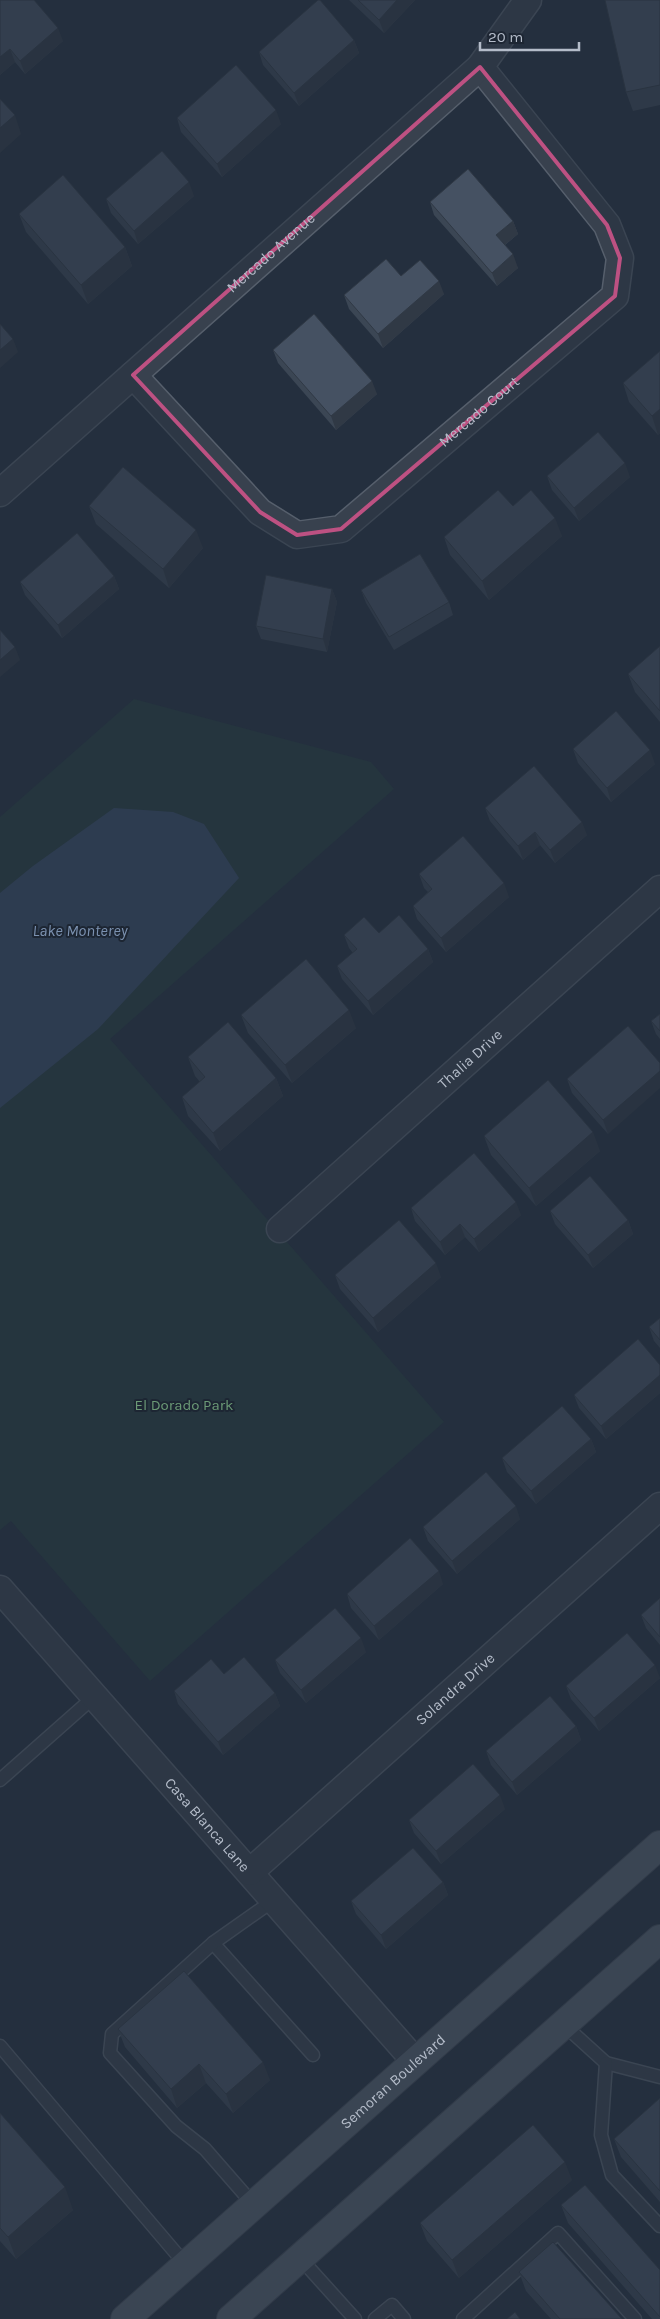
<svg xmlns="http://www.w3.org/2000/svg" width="660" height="2319" font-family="Karla,sans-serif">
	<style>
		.green { fill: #263c3f }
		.water { fill: #394c67 }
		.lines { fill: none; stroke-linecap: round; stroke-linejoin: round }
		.service-casing { stroke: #565f6c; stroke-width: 15 }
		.minor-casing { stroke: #565f6c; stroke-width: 29 }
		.primary-casing { stroke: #414a57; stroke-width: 30 }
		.service { stroke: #38414e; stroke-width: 12 }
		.minor { stroke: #38414e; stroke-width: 26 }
		.primary { stroke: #56606e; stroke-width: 28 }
		.wall { fill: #3b4654 }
		.shaded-wall { fill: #303945 }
		.building { fill: #455162; stroke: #303945 }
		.marked { fill: none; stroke: #bd5182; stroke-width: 4; stroke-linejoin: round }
		.labels { text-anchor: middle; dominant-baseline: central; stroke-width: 4; stroke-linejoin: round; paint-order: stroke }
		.street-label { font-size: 15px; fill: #b4bcc9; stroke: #1d2633 }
		.park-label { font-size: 15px; fill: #6b9a76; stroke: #1d2633 }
		.water-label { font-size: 16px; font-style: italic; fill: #7c92b1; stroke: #1d2633 }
	</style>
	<rect width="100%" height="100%" fill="#242f3e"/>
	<polygon class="green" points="134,699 371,762 394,789 110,1039 444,1422 150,1681 11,1521 0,1530 0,817"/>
	<polygon class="water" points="114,808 173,812 204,824 239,878 98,1029 0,1108 0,893 33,866"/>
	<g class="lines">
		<defs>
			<g id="service">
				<polyline points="0,1780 95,1696"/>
				<polyline points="213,1943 313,2055"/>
				<polyline points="563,2024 606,2063 660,2077"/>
				<polyline points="0,2046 186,2265"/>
				<polyline points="606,2063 601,2135 612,2175 660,2226"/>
				<polyline points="253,2204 205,2149 176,2126 110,2053 112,2034 213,1943 274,1900"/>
				<polyline points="300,2258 355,2319"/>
				<polyline points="375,2319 392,2305 404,2319"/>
				<polyline points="463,2319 558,2233 635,2319"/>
			</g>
			<g id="minor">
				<path id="s1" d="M133,375L260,512L297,535L341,529L615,296L620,258L607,225L480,67"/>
				<path id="s2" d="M0,493L480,67L528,0"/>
				<path id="s3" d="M280,1229L660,889"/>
				<path id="s4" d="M0,1589L415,2061"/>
				<path id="s5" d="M250,1872L660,1506"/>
			</g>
			<g id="primary">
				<path id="s6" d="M125,2319L660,1845"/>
				<polyline points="231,2319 660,1939"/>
			</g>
		</defs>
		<use href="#service" class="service-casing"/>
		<use href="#minor" class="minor-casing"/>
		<use href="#primary" class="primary-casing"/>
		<use href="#service" class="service"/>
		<use href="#minor" class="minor"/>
		<use href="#primary" class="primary"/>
	</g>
	<g class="wall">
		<polygon points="0,0 63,41 25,74 15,62 0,75"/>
		<polygon points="349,0 415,0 384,33"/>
		<polygon points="660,0 660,105 633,111 626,92"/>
		<polygon points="354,40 359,53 299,106 263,65 259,52"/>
		<polygon points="177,118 281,124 222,177 181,132"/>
		<polygon points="194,196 138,244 111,213 106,199"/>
		<polygon points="430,202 513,221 518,234 505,245 518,268 497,286 434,215"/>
		<polygon points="19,214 125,247 132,266 88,304 26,232"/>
		<polygon points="401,276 444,294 383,348 349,309 344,295"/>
		<polygon points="273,350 377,394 336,430 278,363"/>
		<polygon points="660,351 660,433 658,435 629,402 623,383"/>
		<polygon points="547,476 630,477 579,521 552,490"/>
		<polygon points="89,506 203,548 169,588 96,524"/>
		<polygon points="513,506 562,536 489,600 450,555 444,537"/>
		<polygon points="114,576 119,589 62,638 25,595 20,582"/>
		<polygon points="332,589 337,602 327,652 261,639 256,626"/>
		<polygon points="361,590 449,602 453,615 394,650 366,603"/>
		<polygon points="660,646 660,722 635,692 628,674"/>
		<polygon points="573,749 655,764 611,802 578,763"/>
		<polygon points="485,808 587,835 555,863 540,845 523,860 490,821"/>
		<polygon points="419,874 509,897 446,952 417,919 413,906 428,892 424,888"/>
		<polygon points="379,933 428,949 433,962 373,1015 342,979 337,966 353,953 349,948 344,935"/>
		<polygon points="660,1014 660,1039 656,1034 651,1021"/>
		<polygon points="241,1015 356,1028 292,1083 248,1033"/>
		<polygon points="628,1026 608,1134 572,1093 567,1079"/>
		<polygon points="188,1057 276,1078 283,1096 220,1151 188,1116 182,1097 200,1082 195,1076"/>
		<polygon points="484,1136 600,1151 536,1206 491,1155"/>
		<polygon points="411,1208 521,1215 479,1252 465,1237 445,1255 415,1221"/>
		<polygon points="550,1211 628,1220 633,1234 593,1268 555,1224"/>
		<polygon points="335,1275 441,1277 378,1332 340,1289"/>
		<polygon points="660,1318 660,1348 654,1341 649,1327"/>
		<polygon points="660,1365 660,1393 606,1439 579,1408 574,1395"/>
		<polygon points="591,1439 596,1452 536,1504 507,1472 502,1458"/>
		<polygon points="520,1519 457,1574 428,1541 423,1527"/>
		<polygon points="443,1584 379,1640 351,1608 347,1594"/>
		<polygon points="660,1598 660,1645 646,1628 641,1615"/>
		<polygon points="366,1652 306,1703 280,1673 275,1660"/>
		<polygon points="224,1674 275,1693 280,1706 223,1755 178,1704 174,1691"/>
		<polygon points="660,1678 599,1731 571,1699 566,1686"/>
		<polygon points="576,1726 581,1740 517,1795 491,1765 486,1751"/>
		<polygon points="505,1809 441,1864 414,1833 409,1820"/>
		<polygon points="443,1882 448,1895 386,1949 356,1914 351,1901"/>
		<polygon points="118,2029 270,2080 233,2113 206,2083 177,2108 125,2047"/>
		<polygon points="660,2098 660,2202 621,2157 614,2139"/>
		<polygon points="0,2113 73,2210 16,2259 0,2241"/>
		<polygon points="572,2180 459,2278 427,2241 420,2223"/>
		<polygon points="561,2205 660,2270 660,2319 652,2319 568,2223"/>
		<polygon points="519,2272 622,2319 551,2319 526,2291"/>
	</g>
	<g class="shaded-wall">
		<polygon points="397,0 415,0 384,33 379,20"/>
		<polygon points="58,28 63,41 25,74 20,61"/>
		<polygon points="354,40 359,53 299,106 294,93"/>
		<polygon points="10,49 15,62 0,75 0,57"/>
		<polygon points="276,110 281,124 222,177 217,164"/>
		<polygon points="15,115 21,134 0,153 0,128"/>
		<polygon points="189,182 194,196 138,244 134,231"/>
		<polygon points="513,221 518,234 501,248 496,235"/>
		<polygon points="125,247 132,266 88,304 81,285"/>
		<polygon points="513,254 518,268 497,286 492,273"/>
		<polygon points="439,281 444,294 383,348 378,334"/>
		<polygon points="13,339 18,352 0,368 0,350"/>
		<polygon points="372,381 377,394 336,430 331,416"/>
		<polygon points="660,409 660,433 658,435 652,416"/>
		<polygon points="625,463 630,477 579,521 574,508"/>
		<polygon points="555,518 562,536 489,600 482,581"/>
		<polygon points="196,530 203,548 169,588 163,569"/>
		<polygon points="114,576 119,589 62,638 58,625"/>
		<polygon points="332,589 337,602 327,652 323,639"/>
		<polygon points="15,647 20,660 0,677 0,660"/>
		<polygon points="650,750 655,764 611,802 607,788"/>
		<polygon points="582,822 587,835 555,863 550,850"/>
		<polygon points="535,832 540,845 523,860 518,846"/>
		<polygon points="504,883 509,897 446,952 441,938"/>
		<polygon points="428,949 433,962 373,1015 368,1001"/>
		<polygon points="349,1010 356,1028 292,1083 285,1065"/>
		<polygon points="660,1071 660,1088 608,1134 603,1120"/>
		<polygon points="276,1078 283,1096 220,1151 213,1133"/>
		<polygon points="593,1132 600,1151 536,1206 529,1188"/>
		<polygon points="516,1202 521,1215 479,1252 474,1239"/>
		<polygon points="628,1220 633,1234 593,1268 588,1255"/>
		<polygon points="460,1224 465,1237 445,1255 440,1242"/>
		<polygon points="436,1263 441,1277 378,1332 373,1318"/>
		<polygon points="660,1375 660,1393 606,1439 601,1426"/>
		<polygon points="591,1439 596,1452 536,1504 531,1491"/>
		<polygon points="516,1506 520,1519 457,1574 452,1561"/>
		<polygon points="439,1571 443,1584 379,1640 374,1626"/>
		<polygon points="361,1638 366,1652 306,1703 301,1690"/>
		<polygon points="655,1665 660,1678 599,1731 594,1718"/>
		<polygon points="275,1693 280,1706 223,1755 218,1742"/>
		<polygon points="576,1726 581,1740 517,1795 512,1782"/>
		<polygon points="500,1795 505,1809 441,1864 436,1851"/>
		<polygon points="443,1882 448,1895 386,1949 381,1935"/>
		<polygon points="263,2062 270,2080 233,2113 226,2094"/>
		<polygon points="199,2064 206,2083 177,2108 171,2089"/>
		<polygon points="565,2162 572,2180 459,2278 452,2260"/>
		<polygon points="65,2187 73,2210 16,2259 8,2237"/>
	</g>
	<g class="building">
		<polygon points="0,0 34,0 58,28 20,61 10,49 0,57"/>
		<polygon points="318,0 320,0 354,40 294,93 259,52"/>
		<polygon points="358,0 397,0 379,20"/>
		<polygon points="605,0 660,0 660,85 626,92"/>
		<polygon points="236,65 276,110 217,164 177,118"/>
		<polygon points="0,99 15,115 0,128"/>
		<polygon points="162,151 189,182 134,231 106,199"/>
		<polygon points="468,169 513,221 496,235 513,254 492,273 430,202"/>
		<polygon points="63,175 125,247 81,285 19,214"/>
		<polygon points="386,259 401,276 420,260 439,281 378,334 344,295"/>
		<polygon points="314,314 372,381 331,416 273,350"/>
		<polygon points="0,324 13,339 0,350"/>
		<polygon points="660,351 660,409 652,416 623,383"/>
		<polygon points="598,432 625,463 574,508 547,476"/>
		<polygon points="123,467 196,530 163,569 89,506"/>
		<polygon points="498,490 513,506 531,490 555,518 482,581 444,537"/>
		<polygon points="77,533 114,576 58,625 20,582"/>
		<polygon points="420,554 449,602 389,637 361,590"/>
		<polygon points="266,575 332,589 323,639 256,626"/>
		<polygon points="0,630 15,647 0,660"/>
		<polygon points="660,646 660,711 628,674"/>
		<polygon points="616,711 650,750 607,788 573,749"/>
		<polygon points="534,766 582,822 550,850 535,832 518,846 485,808"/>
		<polygon points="463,836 504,883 441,938 413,906 432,889 419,874"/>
		<polygon points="399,915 428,949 368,1001 337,966 357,949 344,935 364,917 379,933"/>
		<polygon points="306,959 349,1010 285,1065 241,1015"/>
		<polygon points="660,1014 660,1031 651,1021"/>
		<polygon points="228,1022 276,1078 213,1133 182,1097 205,1077 188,1057"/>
		<polygon points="628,1026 660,1063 660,1071 603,1120 567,1079"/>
		<polygon points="548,1080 593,1132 529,1188 484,1136"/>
		<polygon points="474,1153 516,1202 474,1239 460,1224 440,1242 411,1208"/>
		<polygon points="590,1176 628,1220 588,1255 550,1211"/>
		<polygon points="399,1220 436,1263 373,1318 335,1275"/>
		<polygon points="660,1318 660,1340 649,1327"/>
		<polygon points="638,1339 660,1365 660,1375 601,1426 574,1395"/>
		<polygon points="562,1406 591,1439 531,1491 502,1458"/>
		<polygon points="486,1472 516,1506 452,1561 423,1527"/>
		<polygon points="410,1538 439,1571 374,1626 347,1594"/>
		<polygon points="660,1598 660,1637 641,1615"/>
		<polygon points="335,1608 361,1638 301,1690 275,1660"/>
		<polygon points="627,1633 655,1665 594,1718 566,1686"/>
		<polygon points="244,1657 275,1693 218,1742 174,1691 211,1659 224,1674"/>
		<polygon points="550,1696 576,1726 512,1782 486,1751"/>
		<polygon points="473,1764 500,1795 436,1851 409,1820"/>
		<polygon points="413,1848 443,1882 381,1935 351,1901"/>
		<polygon points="184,1971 263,2062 226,2094 199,2064 171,2089 118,2029"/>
		<polygon points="660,2098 660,2191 614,2139"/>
		<polygon points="0,2113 65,2187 8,2237 0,2228"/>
		<polygon points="533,2125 565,2162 452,2260 420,2223"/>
		<polygon points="585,2185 660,2270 660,2317 561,2205"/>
		<polygon points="553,2242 622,2319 560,2319 519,2272"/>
		<polygon points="515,2312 520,2319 507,2319"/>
	</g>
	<path d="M0 0H660V2319H0ZM480,67L607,225L620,258L615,296L341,529L297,535L260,512L133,375Z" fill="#242f3e" fill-opacity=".55" fill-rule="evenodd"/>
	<path class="marked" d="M480,67L607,225L620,258L615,296L341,529L297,535L260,512L133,375Z"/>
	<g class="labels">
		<g class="street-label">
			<text stroke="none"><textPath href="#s2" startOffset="362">Mercado Avenue</textPath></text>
			<text stroke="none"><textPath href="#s1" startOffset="456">Mercado Court</textPath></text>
			<text stroke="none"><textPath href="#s3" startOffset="255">Thalia Drive</textPath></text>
			<text stroke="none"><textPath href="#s5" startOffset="275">Solandra Drive</textPath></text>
			<text stroke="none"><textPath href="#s4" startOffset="314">Casa Blanca Lane</textPath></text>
			<text stroke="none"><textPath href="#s6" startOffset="358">Semoran Boulevard</textPath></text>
		</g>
		<g class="park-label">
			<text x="184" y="1405">El Dorado Park</text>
		</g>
		<g class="water-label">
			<text x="80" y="930">Lake Monterey</text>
		</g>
	</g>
	<path d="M480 42v8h99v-8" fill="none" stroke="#b4bcc9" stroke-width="2.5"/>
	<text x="488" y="42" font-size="15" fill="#b4bcc9" stroke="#1d2633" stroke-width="4" paint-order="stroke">20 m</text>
</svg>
